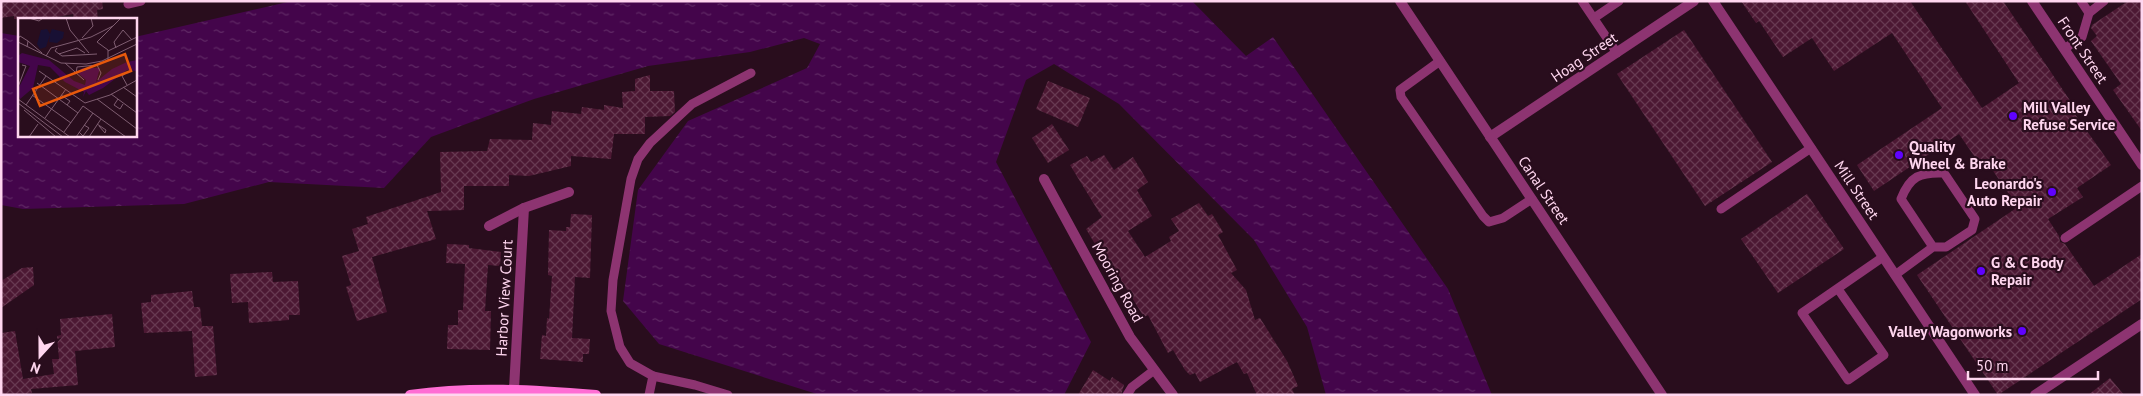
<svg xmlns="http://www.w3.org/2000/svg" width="2143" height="396" font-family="'PT Sans',sans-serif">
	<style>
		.water { fill: url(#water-ripples) }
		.building { fill: url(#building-cross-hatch) }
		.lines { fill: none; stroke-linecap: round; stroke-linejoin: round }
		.service { stroke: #8d3471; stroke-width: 9 }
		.minor { stroke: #8d3471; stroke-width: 10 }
		.secondary { stroke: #ff6dd4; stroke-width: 10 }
		.poi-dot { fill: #6002ff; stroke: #290d1d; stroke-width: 2 }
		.labels { text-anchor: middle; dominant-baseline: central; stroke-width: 4.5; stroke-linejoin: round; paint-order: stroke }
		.street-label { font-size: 15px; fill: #ffd6ef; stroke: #290d1d }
		.poi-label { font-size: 15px; font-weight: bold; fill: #ffd6ef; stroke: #290d1d; text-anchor: start }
		.inset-road { fill: none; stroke: #7f5d71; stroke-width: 1 }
		.view { fill: #e8590c; fill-opacity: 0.15; stroke: #e8590c; stroke-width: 2.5 }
		.inset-edge { fill: none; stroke: #ffd6ef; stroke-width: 2.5 }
	</style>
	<defs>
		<pattern id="water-ripples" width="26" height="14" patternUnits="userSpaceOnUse" patternTransform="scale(1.25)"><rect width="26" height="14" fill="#44054b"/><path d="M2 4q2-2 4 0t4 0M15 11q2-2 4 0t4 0" fill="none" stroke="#602965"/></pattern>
		<pattern id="building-cross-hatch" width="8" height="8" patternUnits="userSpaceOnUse" patternTransform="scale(1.25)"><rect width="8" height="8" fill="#4c1833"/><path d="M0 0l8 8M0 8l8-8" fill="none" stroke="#673951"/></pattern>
	</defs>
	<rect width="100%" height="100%" fill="#290d1d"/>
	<polygon class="water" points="292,1 1192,1 1246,56 1273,37 1448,289 1492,395 1326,395 1307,327 1254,240 1119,104 1054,64 1026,80 996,162 1091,342 1064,395 820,395 659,344 623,301 638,190 688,121 807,68 820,44 804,38 750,52 648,66 534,99 431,137 384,188 269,182 184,204 23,209 1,205 1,33 19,36 19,135 135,135 135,37"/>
	<g class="building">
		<polygon points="1,1 102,1 103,9 97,10 98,19 74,19 73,14 46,19 14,19 14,16 1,18"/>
		<polygon points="1741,1 1910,1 1982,108 2019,83 1965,1 2003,1 2073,105 2070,107 2111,165 2077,188 2083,197 2048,219 2059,236 2060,242 2065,244 2094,286 2142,254 2142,299 1998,395 1917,275 2015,209 2010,202 2013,200 1987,162 1981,166 1959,134 1874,191 1857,165 1942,108 1892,33 1834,71 1812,38 1783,57 1759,21 1756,23"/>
		<polygon points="2128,1 2142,1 2142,131 2113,90 2121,84 2091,41 2097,36 2091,28 2092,25"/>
		<polygon points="1684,30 1772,162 1705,206 1617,74"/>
		<polygon points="650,75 650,91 674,91 675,112 670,116 645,117 645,134 614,134 611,159 571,156 571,166 529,176 509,175 509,186 464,186 464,210 427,211 436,239 372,257 387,312 357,321 346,287 351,285 342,256 359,251 352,229 368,224 366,217 441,192 440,152 487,151 490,139 532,140 533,123 551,125 552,111 581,114 582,107 604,110 604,105 623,108 622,92 635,91 635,79"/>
		<polygon points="1048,81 1090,98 1078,127 1036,109"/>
		<polygon points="1052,124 1069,150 1048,163 1032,138"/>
		<polygon points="1104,155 1114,170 1133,157 1148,182 1137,190 1152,216 1128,231 1145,257 1171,241 1169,237 1179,231 1171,219 1199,203 1208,216 1212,214 1223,232 1218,235 1237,270 1231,273 1246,290 1255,320 1260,318 1287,361 1298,386 1292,389 1295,395 1257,395 1247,373 1244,374 1237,362 1200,382 1195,373 1190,375 1185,370 1173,350 1168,353 1148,315 1144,317 1101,248 1098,249 1086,229 1102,217 1070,165 1087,156 1091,162"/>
		<polygon points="1807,194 1844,249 1778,293 1741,239"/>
		<polygon points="571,214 592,215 590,278 575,277 572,338 590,339 589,354 583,354 583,362 540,359 542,335 546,336 547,318 549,319 552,276 548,275 549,230 566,231 566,227 570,227"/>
		<polygon points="447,244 469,245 469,248 501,252 500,266 488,265 485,311 491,311 490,350 447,349 448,325 458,325 458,310 463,310 465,264 446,263"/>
		<polygon points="33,267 34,285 1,308 1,281 22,268"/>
		<polygon points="272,272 273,282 298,281 300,315 289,315 289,320 249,323 248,302 232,303 230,274"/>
		<polygon points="192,291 194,307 200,307 202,326 213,326 217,375 195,377 192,331 144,333 141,303 151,302 151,295"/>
		<polygon points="112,314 115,347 75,351 78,385 31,389 32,393 21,395 1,395 1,333 15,331 23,379 54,374 52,359 59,359 57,336 61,335 60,319"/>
		<polygon points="1093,370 1110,381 1112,377 1124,385 1121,395 1078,395"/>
		<polygon points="2110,378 2124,395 2088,395"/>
	</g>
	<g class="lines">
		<g class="service">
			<polyline points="1582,1 1617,53"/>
			<polyline points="2081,1 2089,13 2104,1"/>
			<polyline points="128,4 141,1"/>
			<polyline points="1594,18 1619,1"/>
			<polyline points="2064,49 2082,37 2089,13"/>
			<polyline points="1440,61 1400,90 1401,97 1483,216 1489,222 1503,218 1532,199"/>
			<polyline points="1721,209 1811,148"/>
			<polyline points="2065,238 2142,186"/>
			<path d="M1895,275L1933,247H1946L1972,230L1975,219L1944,173C1920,172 1910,176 1901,199L1933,247"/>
			<polyline points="1838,289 1884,355 1848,380 1802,313 1883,257"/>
			<polyline points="653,376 695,385 728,395"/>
			<polyline points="649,395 653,376 630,363 620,347 611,311 613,280 631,179 638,159 650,143 692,104 751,73"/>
			<polyline points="1127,395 1132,387 1153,371"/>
		</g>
		<g class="minor">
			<polyline points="1400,1 1662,395"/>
			<polyline points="1713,1 1975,395"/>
			<polyline points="2032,1 2142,165"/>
			<polyline points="1490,137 1694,1"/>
			<polyline points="1044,179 1130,337 1173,395"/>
			<polyline points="489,226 524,208 569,192"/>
			<polyline points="514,389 524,208"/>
			<polyline points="2035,395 2142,324"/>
		</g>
		<path class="secondary" d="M410,395C473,386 533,390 596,395"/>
	</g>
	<g class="poi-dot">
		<circle cx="2013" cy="116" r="5"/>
		<circle cx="1899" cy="155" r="5"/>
		<circle cx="2052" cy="192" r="5"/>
		<circle cx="1981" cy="271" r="5"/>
		<circle cx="2022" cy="331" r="5"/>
	</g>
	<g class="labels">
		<g class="street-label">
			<text transform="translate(2083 50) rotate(56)">Front Street</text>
			<text transform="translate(1584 57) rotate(-34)">Hoag Street</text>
			<text transform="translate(1544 190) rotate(56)">Canal Street</text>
			<text transform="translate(1857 190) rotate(56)">Mill Street</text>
			<text transform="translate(1118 282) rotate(61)">Mooring Road</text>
			<text transform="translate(504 298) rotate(-87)">Harbor View Court</text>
		</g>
		<g class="poi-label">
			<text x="2023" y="107">Mill Valley<tspan x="2023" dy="17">Refuse Service</tspan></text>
			<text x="1909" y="146">Quality<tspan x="1909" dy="17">Wheel &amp; Brake</tspan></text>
			<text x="2042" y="183" text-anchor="end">Leonardo's<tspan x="2042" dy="17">Auto Repair</tspan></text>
			<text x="1991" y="262">G &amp; C Body<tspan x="1991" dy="17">Repair</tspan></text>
			<text x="2012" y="331" text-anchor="end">Valley Wagonworks</text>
		</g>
	</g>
	<g transform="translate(18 18)">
		<rect width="119" height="119" fill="#290d1d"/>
		<path d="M29,11L32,16L34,11L46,14L45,20L39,25L31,24L32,17L28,29L22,31L19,26L23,12Z" fill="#181034"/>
		<path d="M4,35L31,42L56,63L67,67L68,62L61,56L64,50H82L78,64L94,51L109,44L119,42V53L109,52L85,70L71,77L68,73L65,79L66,74L47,64L32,49L20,47L15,70L2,81L0,71L12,48L0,44V38Z" fill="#44054b"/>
		<path class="inset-road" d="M11,0L21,3L25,0M48,0L52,12L71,35M64,20L75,8L73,0M0,21L2,18L10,23L9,29M10,23L24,35M0,24L43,45L68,46L84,43L119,26M39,30L37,33L44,38L79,36M98,30L96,24L105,12L114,22M90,33L119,19M41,36L59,30L67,35M28,38L33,30L73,19L95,8M90,42V32L79,24L103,0M47,45L66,62M79,47L83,55L80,62M21,53L67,85M108,55L104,58L109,67M58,56L59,49L79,47M19,65L60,95M0,69L8,48L4,47M105,69L119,79M93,76L119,95M14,77L53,105M43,77L52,83L49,87M0,81L52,119M79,81L119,111M100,81L96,87L102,91L105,86M0,85L45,119M67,85L92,77L119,62M8,87L28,58M65,88L108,119M6,92L38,119M27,100L48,71M79,106L88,112L87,115L81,108M46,114L65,88M61,114L65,118L71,110L66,107M11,119L20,106M58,119L75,95M71,119L83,101"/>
		<path class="view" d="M107,36L113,53L22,88L15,71Z"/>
		<rect width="119" height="119" class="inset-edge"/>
	</g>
	<rect width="2143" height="396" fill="none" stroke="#ffd6ef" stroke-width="5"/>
	<g transform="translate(40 356) rotate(201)" stroke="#290d1d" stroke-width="4" paint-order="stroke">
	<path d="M0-4L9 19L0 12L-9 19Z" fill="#ffd6ef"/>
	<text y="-8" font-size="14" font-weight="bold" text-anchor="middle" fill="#ffd6ef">N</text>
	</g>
	<path d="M1968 371v8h130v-8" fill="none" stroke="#ffd6ef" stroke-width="2.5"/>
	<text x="1976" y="371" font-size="15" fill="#ffd6ef" stroke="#290d1d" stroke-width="4" paint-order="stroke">50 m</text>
</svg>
